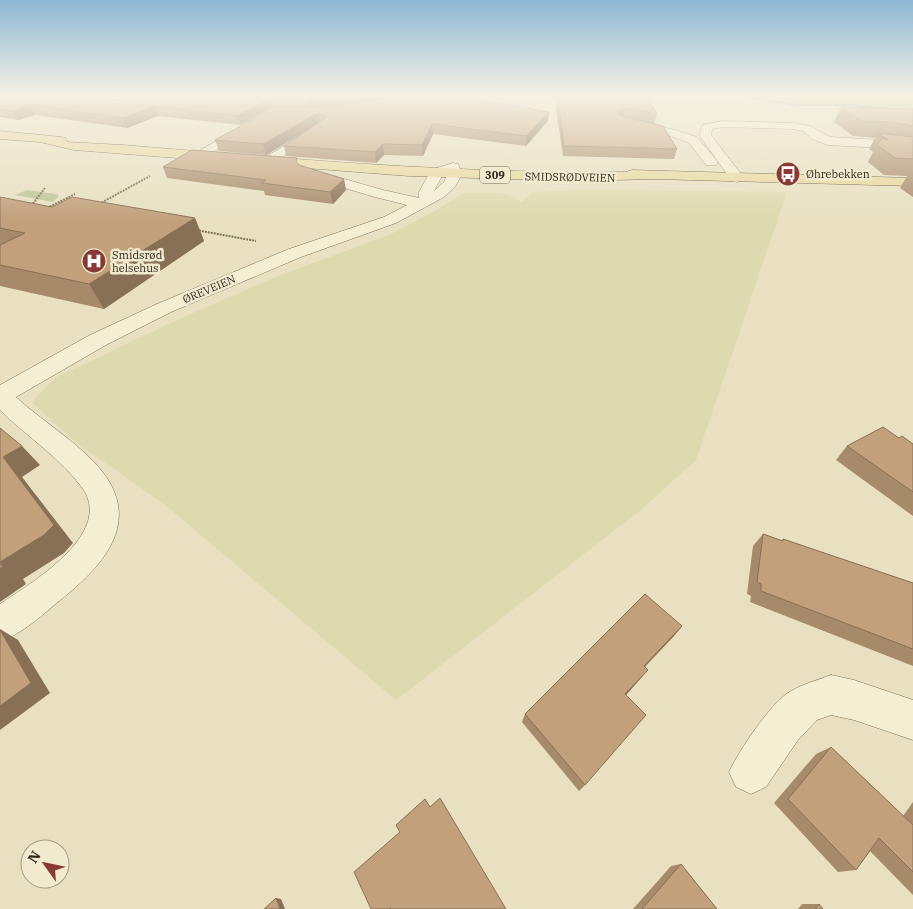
<svg xmlns="http://www.w3.org/2000/svg" width="913" height="909" font-family="'IBM Plex Serif',serif">
	<style>
		.farmland { fill: #dddaaf }
		.green { fill: #bbc596 }
		.lines { fill: none; stroke-linecap: round; stroke-linejoin: round }
		.stream { fill: #6b8883; fill-rule: evenodd }
		.minor-casing { stroke: #80725a; stroke-width: 1 }
		.major-casing { stroke: #4e402e; stroke-width: 1 }
		.path-far1 { stroke: #80725a; stroke-width: 1; stroke-dasharray: 1 1; stroke-linecap: butt }
		.path { stroke: #80725a; stroke-width: 2; stroke-dasharray: 2 1; stroke-linecap: butt }
		.minor { fill: #f4eed3; fill-rule: evenodd }
		.major { fill: #e8d89c; fill-rule: evenodd }
		.wall { fill: #a78a6a }
		.shaded-wall { fill: #887056 }
		.building { fill: #c2a07b; stroke: #887056 }
		.labels { text-anchor: middle; dominant-baseline: central; stroke-width: 5; stroke-linejoin: round; paint-order: stroke }
		.far-poi-label { font-size: 11px; fill: #31291d; stroke: #f1eacf; text-anchor: start }
		.shield { fill: #f1eacf; stroke: #6b6352; stroke-width: 1 }
		.shield-label { font-size: 11px; font-weight: bold; fill: #31291d }
		.far-street-label { font-size: 11px; fill: #31291d; stroke: #f1eacf }
	</style>
	<rect width="100%" height="100%" fill="#e8e0c1"/>
	<polygon class="farmland" points="588,190 787,192 696,460 642,509 396,700 164,504 75,442 32,402 55,378 175,321 278,276 389,235 433,212 463,193 500,193 512,196 521,202 533,192"/>
	<g class="green">
		<polygon points="749,94 913,94 913,115 856,105 796,105 752,98"/>
		<polygon points="27,190 56,194 59,196 53,202 15,195"/>
	</g>
	<g class="lines">
		<polygon class="stream" points="747,94 751,94 753,97 796,104 856,104 913,114 913,116 856,106 796,106 751,99"/>
		<defs>
			<g id="minor">
				<polygon points="629,120 675,130 697,137 718,162 716,165 706,165 689,143 668,135 625,125 623,123"/>
				<polygon points="723,121 792,123 810,126 830,137 882,140 913,145 913,153 882,148 828,145 814,140 803,131 792,129 723,127 712,129 711,135 744,178 737,182 732,181 699,135 703,125"/>
				<polygon points="249,123 255,126 253,128 203,158 193,158 192,155"/>
				<polygon points="317,126 321,127 323,129 321,131 273,163 263,163 261,160"/>
				<path d="M453,163L458,164L462,174L455,187L444,197L396,223L301,257L171,312L106,345L16,397C44,423 86,447 107,478C142,532 92,575 53,606C37,620 20,634 0,642V604C30,584 114,534 83,489C61,458 27,437 0,410V385L90,335L157,304L289,249L384,217L407,205L375,197L304,176L302,173L304,170L309,169L383,190L419,198V192L431,170ZM448,173L444,182L434,191L442,176Z"/>
				<path d="M831,675L854,680L913,700V740L854,720L831,715L817,720L798,740L766,787L751,794L736,787L729,772C738,752 772,701 791,691C803,684 818,680 831,675Z"/>
			</g>
			<path id="major" d="M0,131L62,137L66,138L67,142L123,145C291,159 458,174 626,172L632,170L913,178V186L655,179L575,181L409,176L74,150L40,142L0,139Z"/>
		</defs>
		<use href="#minor" class="minor-casing"/>
		<use href="#major" class="major-casing"/>
		<polyline class="path-far1" points="559,94 567,95"/>
		<g class="path">
			<polyline points="99,204 150,176"/>
			<polyline points="31,206 45,188"/>
			<polyline points="47,208 75,194"/>
			<polyline points="196,230 256,241"/>
		</g>
		<use href="#minor" class="minor"/>
		<use href="#major" class="major"/>
	</g>
	<g class="wall">
		<polygon points="0,94 129,100 134,99 132,97 121,98 102,94 444,94 548,121 526,146 433,134 423,156 384,155 376,163 286,156 284,146 308,130 266,155 219,151 215,140 276,107 273,107 240,125 158,116 127,128 35,115 18,120 0,117"/>
		<polygon points="576,94 657,114 654,124 677,149 674,159 563,156 556,109 558,101"/>
		<polygon points="841,107 913,109 913,197 900,188 907,176 884,175 868,162 873,152 869,149 875,138 853,136 834,122"/>
		<polygon points="298,165 346,190 333,204 265,195 264,191 167,178 163,167"/>
		<polygon points="0,197 52,207 195,218 204,241 104,309 0,286"/>
		<polygon points="899,438 913,444 913,516 836,460 847,446"/>
		<polygon points="763,534 782,541 783,539 913,583 913,666 750,602 751,596 747,594 753,546"/>
		<polygon points="682,626 673,637 645,667 640,679 626,695 585,785 579,791 522,722 525,714"/>
		<polygon points="831,747 903,816 913,802 913,895 870,851 856,870 838,872 774,803 816,754"/>
		<polygon points="681,864 717,909 633,909 671,866"/>
		<polygon points="802,904 819,904 823,909 798,909"/>
	</g>
	<g class="shaded-wall">
		<polygon points="119,94 130,94 132,97 121,98"/>
		<polygon points="362,94 381,94 382,99 362,103 310,107 308,98"/>
		<polygon points="271,98 273,107 240,125 237,116"/>
		<polygon points="30,105 35,115 18,120 12,111"/>
		<polygon points="154,106 158,116 127,128 123,118"/>
		<polygon points="625,108 623,117 616,120 618,111"/>
		<polygon points="549,112 548,121 526,146 526,136"/>
		<polygon points="318,113 320,122 266,155 263,144"/>
		<polygon points="432,124 433,134 423,156 422,145"/>
		<polygon points="383,144 384,155 376,163 375,152"/>
		<polygon points="344,179 346,190 333,204 330,192"/>
		<polygon points="195,218 204,241 104,309 89,284"/>
		<polygon points="22,446 40,465 22,477 73,543 64,553 23,579 26,584 0,602 0,562 3,457"/>
		<polygon points="682,626 673,637 636,675 644,666"/>
		<polygon points="0,629 18,640 50,693 0,730"/>
		<polygon points="648,670 640,679 619,703 625,694"/>
		<polygon points="276,898 281,899 285,909 280,909"/>
	</g>
	<g class="building">
		<polygon points="0,94 96,94 109,97 110,100 129,100 136,98 139,94 138,94 362,94 308,98 271,98 237,116 154,106 123,118 30,105 12,111 0,109"/>
		<polygon points="387,94 444,94 549,112 526,136 432,124 422,145 383,144 375,152 284,146 325,118 324,115 318,113 263,144 215,140 277,106 308,107 361,103 386,99 388,94"/>
		<polygon points="576,94 588,95 593,94 604,94 649,101 657,114 625,108 618,111 618,114 621,116 663,126 677,149 564,146 558,101"/>
		<polygon points="841,107 913,109 913,126 891,122 861,121"/>
		<polygon points="878,133 913,137 913,159 895,158 877,145 882,138 888,140"/>
		<polygon points="192,150 297,158 296,162 299,165 344,179 330,192 262,183 266,180 163,167"/>
		<polygon points="0,197 52,207 72,197 195,218 89,284 0,265 0,245 25,233 0,228"/>
		<polygon points="883,427 899,438 902,436 913,444 913,492 847,446"/>
		<polygon points="0,428 22,446 3,457 54,525 44,535 0,562"/>
		<polygon points="763,534 783,541 783,539 913,583 913,649 761,591 761,584 757,582"/>
		<polygon points="0,562 3,567 0,569"/>
		<polygon points="645,594 682,626 644,666 648,670 625,694 646,715 585,785 525,714"/>
		<polygon points="0,630 31,683 0,706"/>
		<polygon points="831,747 913,825 913,872 879,838 856,870 788,799"/>
		<polygon points="440,798 506,909 391,909 390,908 389,909 371,909 354,872 400,832 396,825 425,799 430,807"/>
		<polygon points="681,864 717,909 642,909"/>
		<polygon points="276,898 280,909 264,909"/>
		<polygon points="819,904 823,909 815,909"/>
	</g>
	<linearGradient id="sky" x2="0" y2="1"><stop stop-color="#8cb7d4"/><stop offset="0.43" stop-color="#f5f1e3"/><stop offset="1" stop-color="#f5f1e3" stop-opacity="0"/></linearGradient>
	<rect width="913" height="221" fill="url(#sky)"/>
	<defs>
		<symbol id="bus-disc" viewBox="-11 -11 22 22"><circle r="9.5" fill="#883931" stroke="#f1eacf"/><path d="M-5-6H5V4H4V6H2V4H-2V6H-4V4H-5ZM-3.5-4V0h7V-4ZM-3.5 1.2v1.5H-2V1.2ZM2 1.2v1.5H3.5V1.2Z" fill="#fff"/></symbol>
		<symbol id="hospital-disc" viewBox="-11 -11 22 22"><circle r="9.5" fill="#883931" stroke="#f1eacf"/><path d="M-5-5h3v3.5h4V-5h3V5h-3V1.5h-4V5h-3Z" fill="#fff"/></symbol>
	</defs>
	<g fill-rule="evenodd">
		<use href="#bus-disc" x="774" y="160" width="28" height="28"/>
		<use href="#hospital-disc" x="80" y="247" width="28" height="28"/>
	</g>
	<g class="labels">
		<g class="far-poi-label">
			<text x="806" y="174">Øhrebekken</text>
			<text x="112" y="255">Smidsrød<tspan x="112" dy="13">helsehus</tspan></text>
		</g>
		<rect class="shield" x="480" y="166.5" width="30" height="17" rx="4"/>
		<g class="shield-label">
			<text x="495" y="175">309</text>
		</g>
		<g class="far-street-label">
			<text transform="translate(570 177) rotate(1)">SMIDSRØDVEIEN</text>
			<text transform="translate(209 289) rotate(-23)">ØREVEIEN</text>
		</g>
	</g>
	<g transform="translate(45 864) rotate(303)"><circle r="24" fill="#f1eacf" stroke="#a49d88"/>
	<path d="M0-4L9 19L0 12L-9 19Z" fill="#883931"/>
	<text y="-8" font-size="14" font-weight="bold" text-anchor="middle" fill="#31291d">N</text>
	</g>
</svg>
